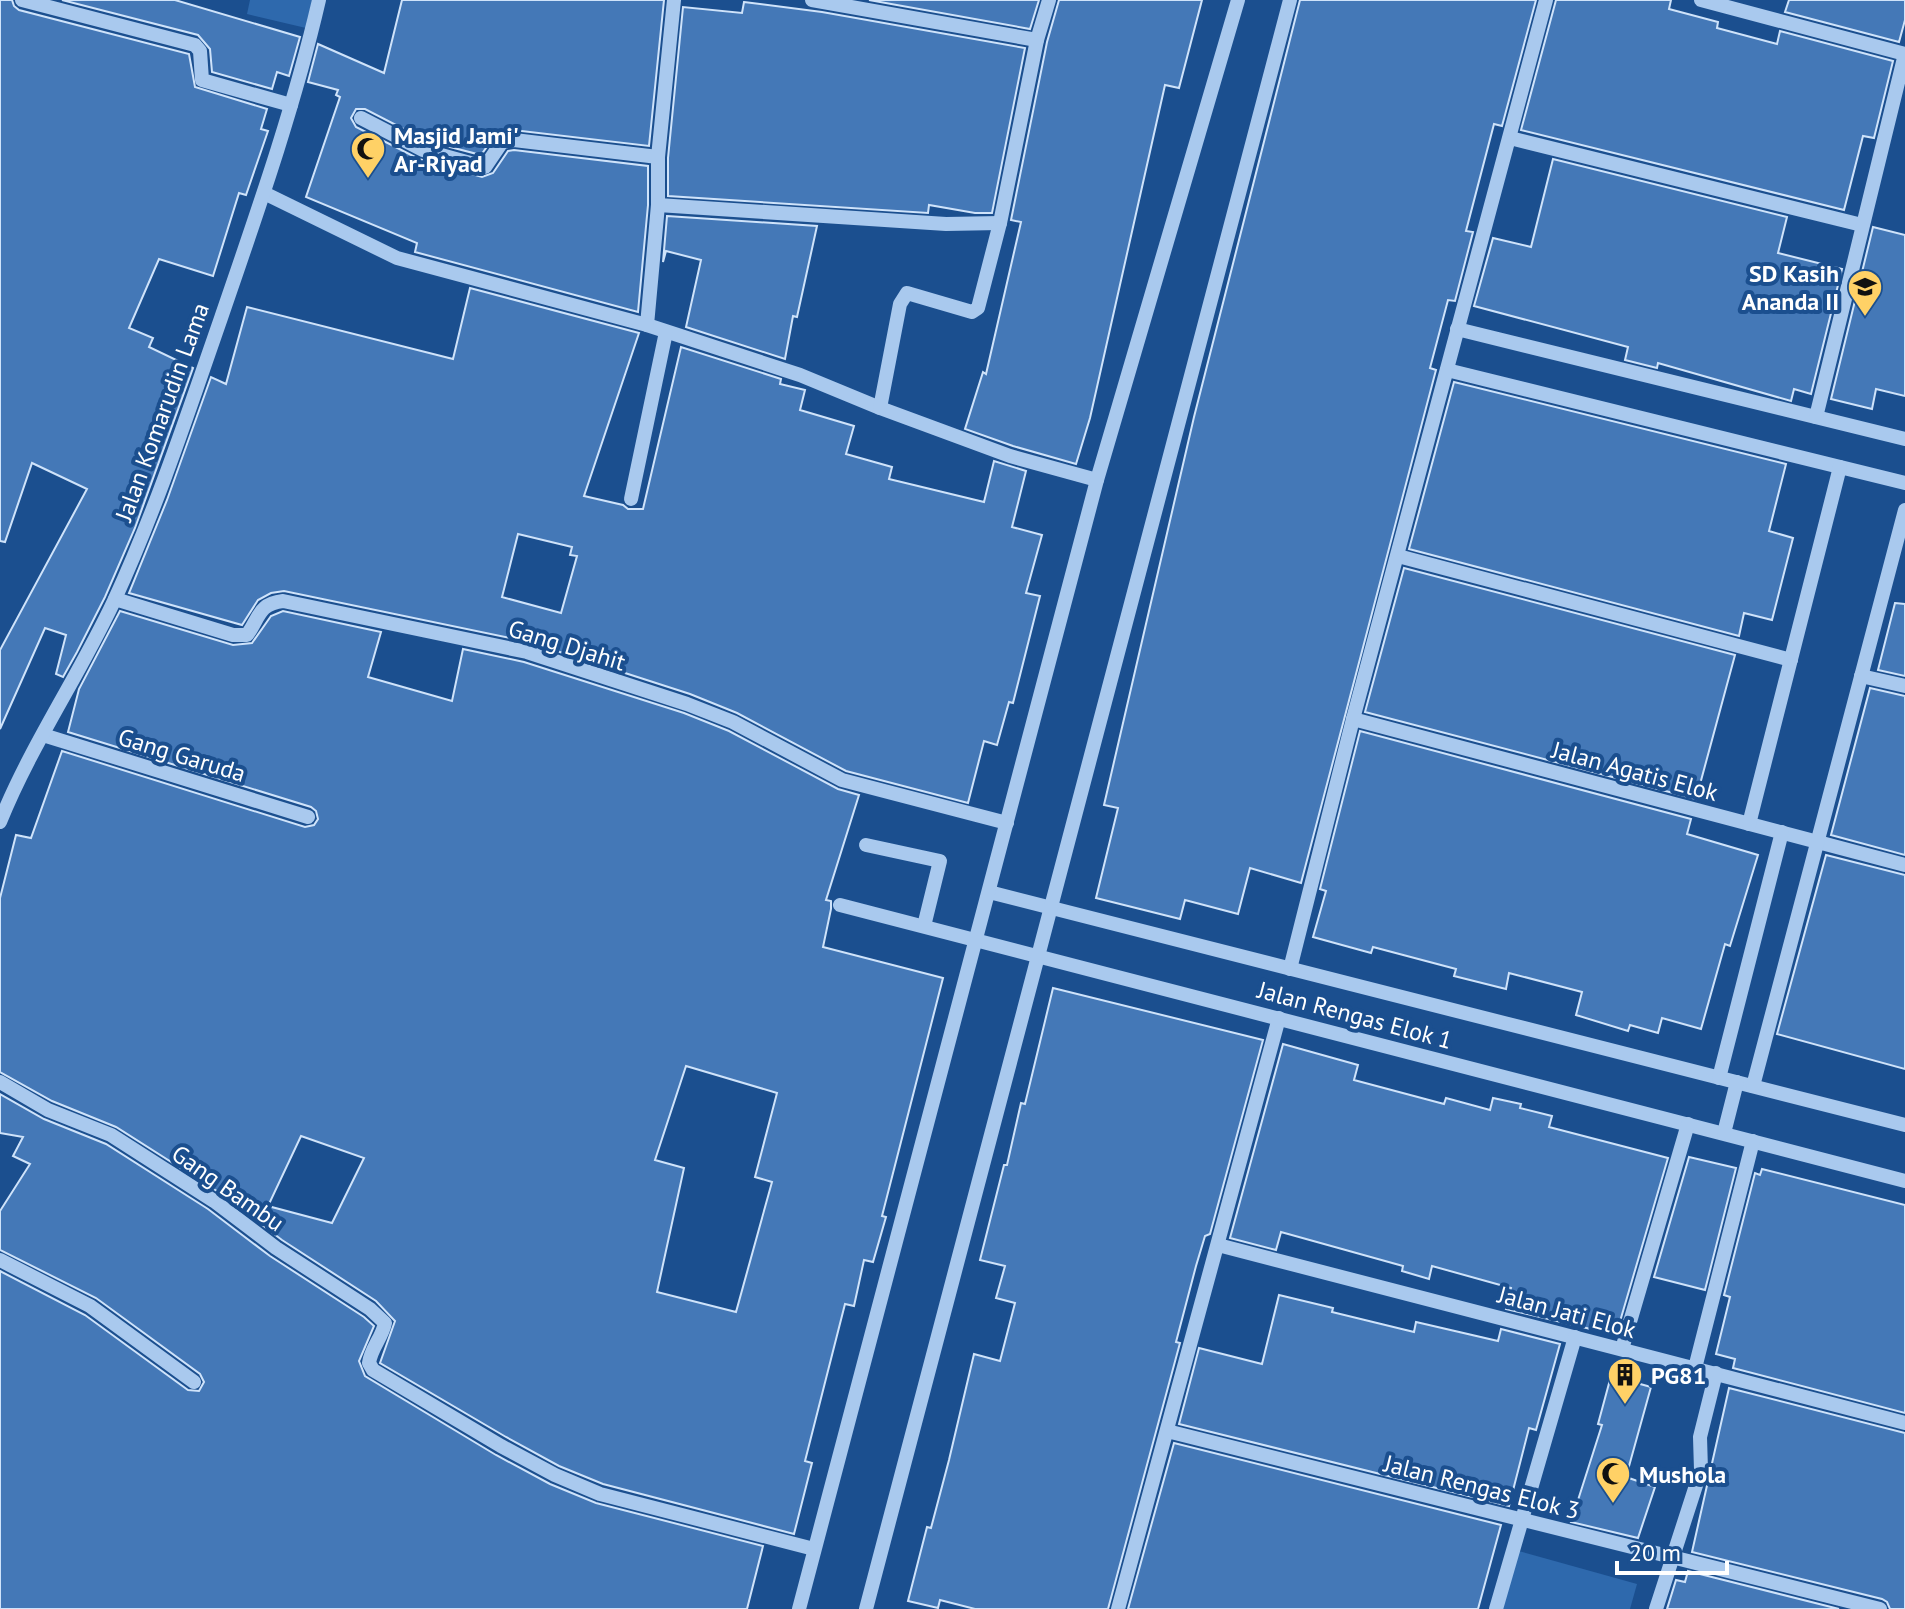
<svg xmlns="http://www.w3.org/2000/svg" width="1905" height="1609" font-family="'PT Sans',sans-serif">
	<style>
		.green { fill: #2e69ad }
		.building { fill: #4478b7; stroke: #cfe3fa; stroke-width: 2; fill-rule: evenodd }
		.lines { fill: none; stroke-linecap: round; stroke-linejoin: round }
		.minor { stroke: #a9c9ee; stroke-width: 14 }
		.labels { text-anchor: middle; dominant-baseline: central; stroke-width: 8; stroke-linejoin: round; paint-order: stroke }
		.poi-label { font-size: 24px; font-weight: bold; fill: #fff; stroke: #1b4f8f; text-anchor: start }
		.street-label { font-size: 24px; fill: #fff; stroke: #1b4f8f }
	</style>
	<rect width="100%" height="100%" fill="#1b4f8f"/>
	<g class="green">
		<polygon points="250,0 312,0 306,28 247,14"/>
		<polygon points="1515,1550 1637,1584 1630,1609 1500,1609"/>
	</g>
	<g class="building">
		<polygon points="0,0 12,0 14,6 19,10 189,54 195,87 267,109 261,129 268,131 246,195 239,193 213,276 159,259 129,328 153,338 149,347 193,368 135,528 105,597 77,652 63,677 56,674 66,635 45,628 0,729 0,650 87,489 32,463 5,542 0,541"/>
		<polygon points="62,0 175,0 300,37 289,76 277,72 272,89 212,72 210,49 198,35"/>
		<polygon points="402,0 664,0 649,146 513,130 496,134 481,155 427,141 365,109 356,109 351,118 356,127 419,159 482,177 493,173 508,151 514,150 648,166 648,205 638,312 415,252 417,243 306,197 340,97 336,95 338,90 308,82 318,44 384,73"/>
		<polygon points="869,0 1039,0 1030,29"/>
		<polygon points="1059,0 1202,0 1179,88 1165,85 1090,418 1076,464 1013,446 965,429 983,372 986,374 1021,222 1011,220 1047,42"/>
		<polygon points="1300,0 1536,0 1502,126 1494,124 1466,231 1473,232 1455,301 1448,300 1430,368 1436,370 1301,883 1250,868 1238,914 1185,900 1180,919 1096,898 1118,808 1104,805 1194,417"/>
		<polygon points="1556,0 1671,0 1669,9 1718,22 1717,28 1777,44 1780,31 1893,61 1874,138 1863,136 1844,210 1521,130"/>
		<polygon points="1789,0 1905,0 1905,20 1899,42 1785,12"/>
		<polygon points="744,2 822,12 1025,48 992,213 975,213 929,205 928,213 668,196 668,158 683,7 742,13"/>
		<polygon points="1553,159 1787,217 1778,253 1842,269 1811,394 1794,389 1791,401 1658,363 1657,368 1625,360 1628,347 1474,306 1493,238 1531,247"/>
		<polygon points="667,216 817,226 797,317 793,316 785,359 686,327 701,260 666,251 663,262"/>
		<polygon points="1873,227 1905,235 1905,396 1876,389 1872,409 1831,399"/>
		<path d="M470,288L639,333L584,496L623,505L628,509H643L681,347L781,379L780,384L805,390L800,410L854,426L846,454L892,467L889,479L984,502L994,461L1026,471L1012,527L1042,535L1026,593L1040,596L1013,703L1009,702L997,745L984,741L968,803L846,771L737,713L690,694L529,642L284,591L271,593L258,600L242,625L129,593L167,500L211,377L226,384L247,307L453,359ZM518,534L572,547L570,555L577,556L561,613L502,597Z"/>
		<polygon points="1454,382 1786,464 1769,531 1793,538 1772,620 1744,613 1739,636 1409,549"/>
		<polygon points="1404,568 1735,655 1696,799 1365,712"/>
		<polygon points="1895,603 1905,604 1905,676 1878,670"/>
		<path d="M120,611L233,645L252,643L271,616L283,611L381,632L368,677L452,701L463,649L524,662L684,713L729,731L838,789L859,795L826,900L831,901V909L823,947L943,978L882,1216L886,1217L873,1262L864,1260L854,1306L845,1304L805,1461L812,1463L794,1534L603,1484L559,1466L506,1437L380,1363L395,1321L376,1301L282,1240L220,1193L116,1127L52,1101L0,1072V898L16,835L31,838L62,751L305,827L314,825L318,819L316,811L311,807L68,732L79,689ZM686,1066L777,1093L755,1177L772,1182L736,1312L657,1292L684,1168L655,1160ZM301,1136L364,1158L332,1223L268,1206Z"/>
		<polygon points="1870,688 1905,696 1905,855 1831,835"/>
		<polygon points="1360,731 1691,819 1687,834 1758,855 1730,946 1725,944 1701,1029 1662,1018 1658,1033 1630,1025 1628,1031 1576,1015 1582,992 1509,973 1506,989 1454,976 1456,969 1373,947 1371,953 1313,937 1326,891 1320,889"/>
		<polygon points="1826,855 1905,875 1905,1069 1777,1034"/>
		<polygon points="1053,988 1263,1040 1210,1234 1205,1236 1196,1266 1176,1342 1180,1343 1108,1609 975,1609 940,1600 938,1608 908,1601 927,1527 931,1528 949,1460 974,1354 1000,1361 1015,1303 996,1298 1005,1266 980,1260 1004,1165 1007,1165 1021,1103 1025,1104"/>
		<polygon points="1283,1044 1358,1065 1354,1080 1444,1104 1446,1098 1490,1110 1493,1098 1521,1104 1520,1108 1552,1116 1549,1127 1668,1158 1616,1335 1506,1309 1511,1288 1432,1266 1429,1279 1402,1271 1403,1266 1281,1232 1276,1250 1230,1238"/>
		<polygon points="0,1094 44,1119 106,1144 208,1209 270,1256 364,1317 374,1326 359,1361 365,1376 496,1455 550,1484 596,1503 763,1546 747,1609 0,1609 0,1271 85,1315 188,1390 199,1391 204,1382 200,1374 96,1298 0,1250 0,1211 30,1164 13,1156 23,1137 0,1133"/>
		<polygon points="1689,1157 1736,1168 1705,1290 1654,1277"/>
		<polygon points="1762,1169 1905,1205 1905,1413 1733,1368 1735,1359 1716,1354 1730,1297 1724,1295 1755,1173 1760,1175"/>
		<polygon points="1279,1295 1333,1308 1332,1312 1414,1332 1416,1322 1498,1341 1501,1329 1560,1344 1536,1430 1529,1428 1509,1506 1179,1424 1199,1348 1262,1364"/>
		<polygon points="1611,1376 1651,1387 1626,1477 1655,1487 1638,1538 1571,1522 1602,1425 1598,1424"/>
		<polygon points="1729,1388 1905,1433 1905,1609 1890,1609 1887,1602 1882,1599 1692,1552"/>
		<polygon points="1174,1443 1501,1525 1478,1609 1128,1609"/>
		<polygon points="1688,1571 1839,1609 1667,1609 1676,1580 1685,1582"/>
	</g>
	<g class="lines">
		<g class="minor">
			<polyline points="22,0 195,45 200,51 202,80 291,105"/>
			<polyline points="674,0 658,157 658,205 647,325 800,375 880,408 1010,456 1097,480"/>
			<polyline points="812,0 1037,40"/>
			<polyline points="1701,0 1905,54"/>
			<polyline points="361,118 423,150 485,167 502,142 514,140 658,157"/>
			<polyline points="1510,138 1862,225"/>
			<polyline points="264,193 397,258 647,325"/>
			<polyline points="658,205 946,224 1000,223"/>
			<polyline points="1457,329 1905,439"/>
			<polyline points="1447,370 1905,483"/>
			<polyline points="880,408 900,304 907,293 972,312 978,308 1000,223 1037,40 1049,0"/>
			<polyline points="1816,417 1905,54"/>
			<polyline points="631,499 666,332"/>
			<polyline points="1398,556 1791,660"/>
			<path d="M115,599L233,635H247C260,617 258,604 283,601L527,652L687,704L733,722L842,780L1007,823"/>
			<polyline points="1861,676 1905,686"/>
			<polyline points="1353,719 1905,865"/>
			<polyline points="43,735 308,817"/>
			<path d="M0,822C31,745 79,676 114,601C156,510 188,413 221,318C257,213 294,108 319,0"/>
			<polyline points="1749,824 1840,467"/>
			<polyline points="866,845 940,861 924,926"/>
			<polyline points="989,892 1905,1125"/>
			<polyline points="840,905 1905,1181"/>
			<polyline points="1290,969 1353,719 1546,0"/>
			<polyline points="1719,1078 1782,832"/>
			<path d="M0,1082L48,1110L111,1135L214,1201L276,1248L370,1309L385,1323C382,1338 371,1348 369,1363L373,1370L501,1446L555,1475L600,1494L814,1549"/>
			<polyline points="1753,1086 1905,510"/>
			<polyline points="1724,1133 1737,1082"/>
			<polyline points="1218,1245 1905,1423"/>
			<polyline points="0,1260 90,1306 194,1382"/>
			<polyline points="1622,1349 1688,1124"/>
			<polyline points="1695,1368 1753,1141"/>
			<polyline points="1167,1431 1880,1609"/>
			<polyline points="799,1609 1097,480 1238,0"/>
			<polyline points="866,1609 1290,0"/>
			<polyline points="1118,1609 1279,1018"/>
			<polyline points="1496,1609 1575,1337"/>
			<polyline points="1656,1609 1701,1470 1700,1437 1716,1373"/>
		</g>
	</g>
	<defs>
		<symbol id="mosque-pin" viewBox="-11 -11 22 30"><path d="M0 17L-7.5 6A9.5 9.5 0 1 1 7.5 6Z" fill="#ffd166" stroke="#1b4f8f"/><path d="M3.5-4.9A6 6 0 1 0 3.5 4.9A5 5 0 1 1 3.5-4.9Z" fill="#111"/></symbol>
		<symbol id="school-pin" viewBox="-11 -11 22 30"><path d="M0 17L-7.5 6A9.5 9.5 0 1 1 7.5 6Z" fill="#ffd166" stroke="#1b4f8f"/><path d="M0-5L7-2L0 1L-7-2ZM-4 1L0 2.5L4 1V4Q0 6-4 4Z" fill="#111"/></symbol>
		<symbol id="building-pin" viewBox="-11 -11 22 30"><path d="M0 17L-7.5 6A9.5 9.5 0 1 1 7.5 6Z" fill="#ffd166" stroke="#1b4f8f"/><path d="M-4-6H4V6H1V3H-1V6H-4ZM-2.5-4.3h1.7v1.8h-1.7ZM.8-4.3h1.7v1.8H.8ZM-2.5-1h1.7V.8h-1.7ZM.8-1h1.7V.8H.8Z" fill="#111"/></symbol>
	</defs>
	<g fill-rule="evenodd">
		<use href="#mosque-pin" x="348" y="129" width="40" height="54"/>
		<use href="#school-pin" x="1845" y="267" width="40" height="54"/>
		<use href="#building-pin" x="1605" y="1355" width="40" height="54"/>
		<use href="#mosque-pin" x="1593" y="1454" width="40" height="54"/>
	</g>
	<g class="labels">
		<g class="poi-label">
			<text x="394" y="135">Masjid Jami'<tspan x="394" dy="28">Ar-Riyad</tspan></text>
			<text x="1839" y="273" text-anchor="end">SD Kasih<tspan x="1839" dy="28">Ananda II</tspan></text>
			<text x="1651" y="1375">PG81</text>
			<text x="1639" y="1474">Mushola</text>
		</g>
		<g class="street-label">
			<text transform="translate(162 412) rotate(-70)">Jalan Komarudin Lama</text>
			<text transform="translate(567 645) rotate(17)">Gang Djahit</text>
			<text transform="translate(182 755) rotate(17)">Gang Garuda</text>
			<text transform="translate(1635 771) rotate(15)">Jalan Agatis Elok</text>
			<text transform="translate(1355 1015) rotate(15)">Jalan Rengas Elok 1</text>
			<text transform="translate(228 1188) rotate(35)">Gang Bambu</text>
			<text transform="translate(1567 1312) rotate(15)">Jalan Jati Elok</text>
			<text transform="translate(1482 1487) rotate(14)">Jalan Rengas Elok 3</text>
		</g>
	</g>
	<path d="M1617 1561v12h110v-12" fill="none" stroke="#ffffff" stroke-width="4"/>
	<text x="1629" y="1561" font-size="24" fill="#ffffff" stroke="#1b4f8f" stroke-width="6" paint-order="stroke">20 m</text>
</svg>
